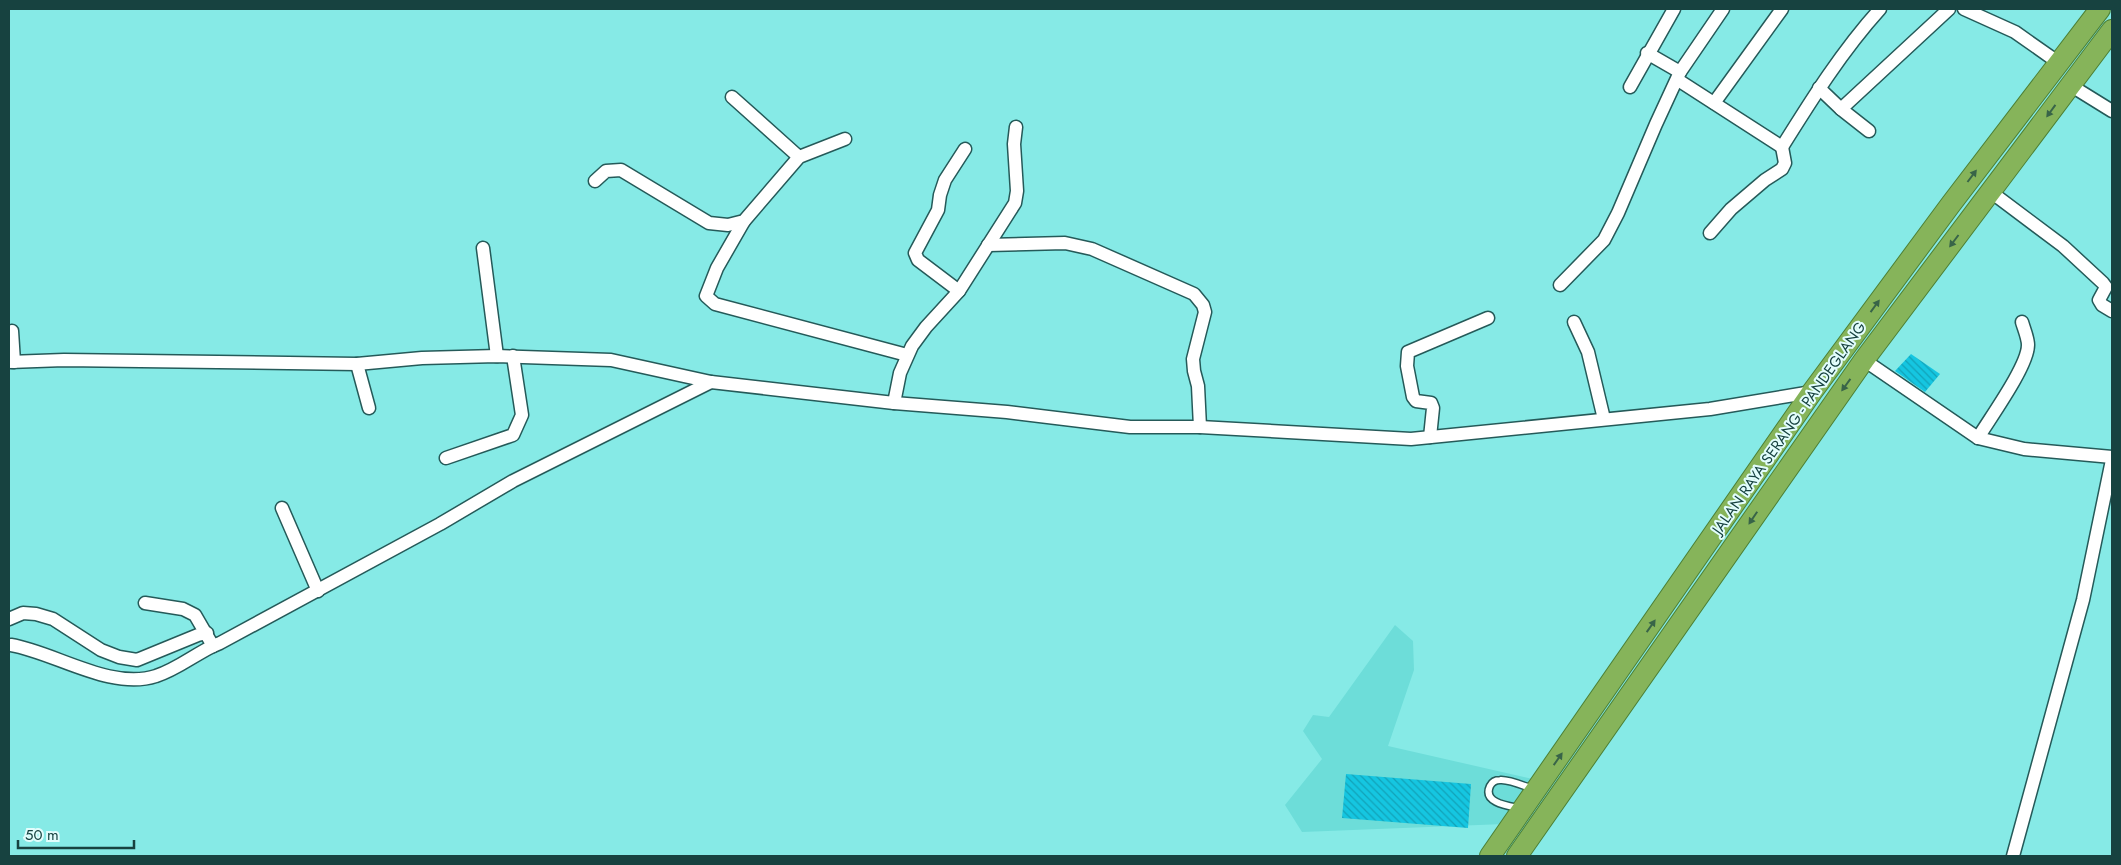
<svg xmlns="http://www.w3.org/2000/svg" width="2121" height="865" font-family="Jost,sans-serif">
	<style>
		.built { fill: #6dddd9 }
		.building { fill: url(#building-back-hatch) }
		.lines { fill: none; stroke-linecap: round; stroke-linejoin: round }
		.service-casing { stroke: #255a59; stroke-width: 9 }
		.minor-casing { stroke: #255a59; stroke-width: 15 }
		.trunk-casing { stroke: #4c8036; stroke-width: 22 }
		.service { stroke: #fff; stroke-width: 6 }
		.minor { stroke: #fff; stroke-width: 12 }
		.trunk { stroke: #86b45a; stroke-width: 20 }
		.oneway { fill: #386448 }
		.labels { text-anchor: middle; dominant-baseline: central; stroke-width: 4; stroke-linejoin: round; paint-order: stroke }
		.street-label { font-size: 15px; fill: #174240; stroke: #e2fdfc }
	</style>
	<defs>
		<pattern id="building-back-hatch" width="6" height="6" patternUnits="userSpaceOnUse" patternTransform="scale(1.25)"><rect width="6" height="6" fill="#15c6e1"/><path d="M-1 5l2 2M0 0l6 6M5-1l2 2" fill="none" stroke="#12a2b8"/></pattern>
	</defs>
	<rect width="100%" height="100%" fill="#86eae6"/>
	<polygon class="built" points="1395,625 1413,641 1414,670 1388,746 1537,780 1504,824 1302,832 1285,805 1322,759 1303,731 1313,715 1329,717"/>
	<g class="building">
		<polygon points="1911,354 1940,374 1925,392 1895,371"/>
		<polygon points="1346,774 1471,784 1468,828 1342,818"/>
	</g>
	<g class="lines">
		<defs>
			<path id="service" d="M1519,808C1509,806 1482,803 1490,786C1492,782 1496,780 1500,780C1509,779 1524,786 1533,789"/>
			<g id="minor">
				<polyline points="1964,9 2015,32 2059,63"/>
				<polyline points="1647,53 1680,72"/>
				<path d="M1678,80L1782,147C1812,99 1842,51 1880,9"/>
				<polyline points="2070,85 2112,111"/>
				<polyline points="1630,87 1674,9"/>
				<polyline points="1819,88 1841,109 1869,131"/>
				<polyline points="732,97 799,157"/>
				<polyline points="1714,103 1782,9"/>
				<polyline points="1841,109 1949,9"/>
				<polyline points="595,181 606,171 621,170 709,223 728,225 744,221 799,157 845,139"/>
				<polyline points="1991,192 2063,246 2103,283 2106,287 2099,300 2102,305 2112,311"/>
				<polyline points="744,221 717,268 706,296 715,304 907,355"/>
				<polyline points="1710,233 1731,209 1765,180 1782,169 1785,163 1782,147"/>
				<polyline points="988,245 1065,243 1092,249 1194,294 1203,305 1205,312 1193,359 1194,371 1198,386 1200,427"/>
				<polyline points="483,248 497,356"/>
				<polyline points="1560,285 1604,240 1618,213 1656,124 1680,72 1723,9"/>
				<polyline points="959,291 918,260 915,253 938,210 940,195 945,180 965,149"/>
				<polyline points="1574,322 1588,352 1604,419"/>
				<polyline points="12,331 14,362"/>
				<polyline points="1864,360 1978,438 2024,449 2112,457"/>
				<polyline points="9,362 64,360 357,364 422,358 497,356 611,360 711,382 894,403 1007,412 1130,427 1200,427 1411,439 1710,409 1812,392"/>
				<polyline points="357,364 369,408"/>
				<polyline points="894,403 900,373 912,346 926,327 959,291 1015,203 1017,191 1014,144 1016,127"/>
				<polyline points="1430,437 1433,408 1431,403 1416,401 1413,397 1407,366 1408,352 1488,318"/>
				<path d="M1978,438C1990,418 2028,366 2028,345C2028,338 2024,329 2022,322"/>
				<polyline points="446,458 513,435 522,415 513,356"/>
				<polyline points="282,508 318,591"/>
				<polyline points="145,603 183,609 195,615 213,646 220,643 440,524 513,481 711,382"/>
				<polyline points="9,619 23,613 36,614 53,619 101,650 119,657 137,660 198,635 207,633"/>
				<path d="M11,645C54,652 111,691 156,676C176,670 194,655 213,646"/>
				<polyline points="2013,856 2083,600 2112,460"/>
			</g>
			<g id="trunk">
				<polyline points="1490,856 1812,392 1951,204 2100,9"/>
				<polyline points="1517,856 1864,360 2112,30"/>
			</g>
		</defs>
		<use href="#service" class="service-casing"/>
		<use href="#minor" class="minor-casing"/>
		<use href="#trunk" class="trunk-casing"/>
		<use href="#service" class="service"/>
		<use href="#minor" class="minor"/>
		<use href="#trunk" class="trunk"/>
	</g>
	<defs><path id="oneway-solid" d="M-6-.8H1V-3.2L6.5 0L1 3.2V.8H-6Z" transform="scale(1.25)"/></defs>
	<g class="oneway">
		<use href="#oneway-solid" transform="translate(2051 111) rotate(126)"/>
		<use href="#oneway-solid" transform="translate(1972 176) rotate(-53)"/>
		<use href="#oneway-solid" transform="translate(1954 241) rotate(127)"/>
		<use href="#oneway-solid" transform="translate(1875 306) rotate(-54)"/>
		<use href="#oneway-solid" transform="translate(1846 385) rotate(126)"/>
		<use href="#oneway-solid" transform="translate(1753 518) rotate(124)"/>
		<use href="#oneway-solid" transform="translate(1651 626) rotate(-55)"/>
		<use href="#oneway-solid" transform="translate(1558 759) rotate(-55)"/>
	</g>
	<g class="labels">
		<g class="street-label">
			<text transform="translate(1789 428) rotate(-55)">JALAN RAYA SERANG - PANDEGLANG</text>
		</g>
	</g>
	<rect width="2121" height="865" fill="none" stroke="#174240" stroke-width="20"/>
	<path d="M18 840v8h116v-8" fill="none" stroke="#174240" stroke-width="2.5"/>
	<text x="25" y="840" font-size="15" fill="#174240" stroke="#e2fdfc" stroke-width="4" paint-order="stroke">50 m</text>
</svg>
